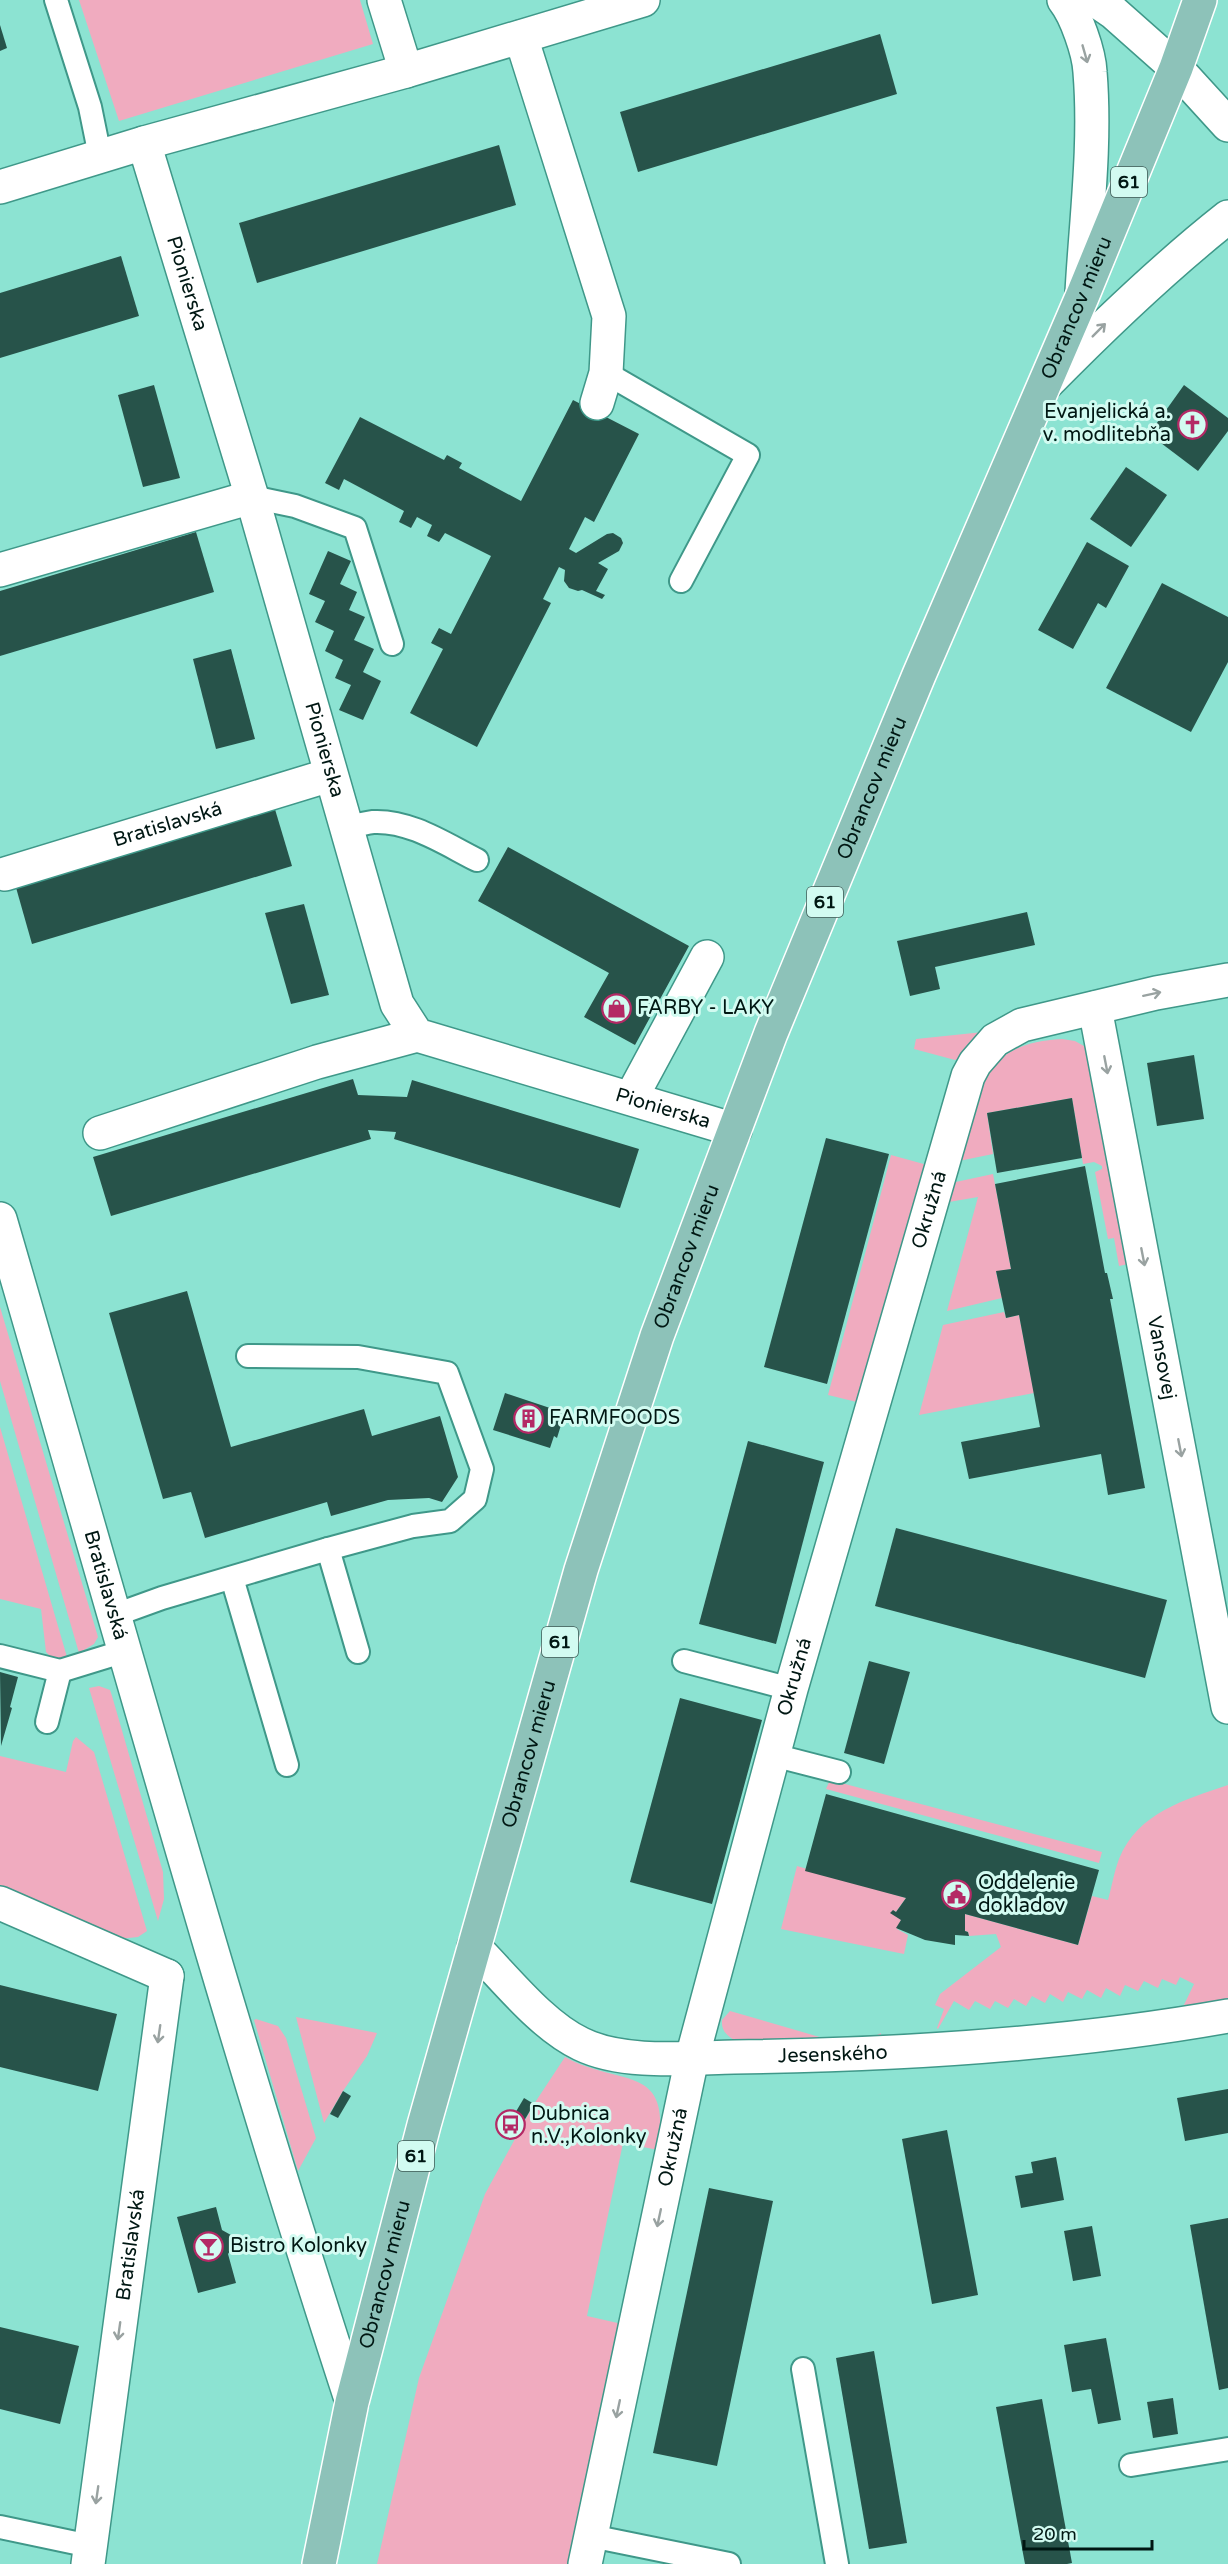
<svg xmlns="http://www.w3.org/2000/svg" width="1228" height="2564" font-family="'Varela Round',sans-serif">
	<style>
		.green { fill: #f0abbf }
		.building { fill: #27534a }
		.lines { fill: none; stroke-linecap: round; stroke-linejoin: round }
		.lane-casing { stroke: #3f9889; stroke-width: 26 }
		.street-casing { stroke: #3f9889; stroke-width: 36 }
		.primary-casing { stroke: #fff; stroke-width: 36 }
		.lane { stroke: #fff; stroke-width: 22 }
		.street { stroke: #fff; stroke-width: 33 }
		.primary { stroke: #8dc2b9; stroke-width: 33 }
		.oneway { stroke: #99a2a1 }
		.labels { text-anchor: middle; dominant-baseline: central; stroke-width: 6; stroke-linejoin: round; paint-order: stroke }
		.shield { fill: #d2fbf1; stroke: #3f5b56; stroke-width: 1.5 }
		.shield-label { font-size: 18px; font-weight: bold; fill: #001713 }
		.street-label { font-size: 20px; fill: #001713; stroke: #d2fbf1 }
		.poi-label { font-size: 20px; fill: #001713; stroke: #d2fbf1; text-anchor: start }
	</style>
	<rect width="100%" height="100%" fill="#8ce3d2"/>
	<g class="green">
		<polygon points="79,0 360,0 373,44 119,121"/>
		<polygon points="993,1031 973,1052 955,1060 914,1049 916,1039"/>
		<path d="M1062,1039L1075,1041L1091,1050L1133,1263L1119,1266L1114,1238L1108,1239L1095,1172L1102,1169V1166L1094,1162L1083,1164L1072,1098L987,1113L993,1154L954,1162C974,1095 979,1043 1062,1039Z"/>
		<polygon points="891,1155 931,1166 865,1404 828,1395"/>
		<polygon points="993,1174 1011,1269 996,1272 1002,1298 947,1311 978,1197 943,1203 951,1183"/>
		<polygon points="0,1307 98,1637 94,1644 79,1653 0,1381"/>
		<polygon points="1004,1312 1006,1318 1019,1315 1034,1393 919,1415 943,1325"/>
		<polygon points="0,1427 67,1657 53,1659 46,1652 41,1609 0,1599"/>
		<polygon points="99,1686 110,1690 112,1696 163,1872 164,1899 158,1921 89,1688"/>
		<polygon points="76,1737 94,1752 147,1931 138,1937 119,1939 0,1885 0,1756 66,1772 73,1741"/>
		<polygon points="830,1780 1102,1852 1099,1863 826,1789"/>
		<path d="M1228,1785V2001L1182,2009L1194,1984L1180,1977L1176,1985L1162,1979L1158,1988L1144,1981L1138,1991L1125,1985L1120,1996L1106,1988L1101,1998L1087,1990L1082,1999L1068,1992L1063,2002L1050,1994L1045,2003L1032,1996L1026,2006L1014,1999L1008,2008L995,2001L990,2009L975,2001L969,2010L954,2001L938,2029L937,2028L944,2009L935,2005L940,1994L1001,1947L996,1934L969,1936L968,1932L965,1931V1914L1078,1945L1092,1896L1108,1900C1112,1886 1114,1872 1119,1859C1138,1812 1185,1800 1228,1785Z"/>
		<polygon points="797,1866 906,1898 896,1912 893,1910 901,1920 897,1929 908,1935 904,1954 781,1929"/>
		<path d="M730,2011L823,2038L875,2036L881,2033L880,2039L737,2042C728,2036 721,2032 722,2020Z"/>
		<polygon points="296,2017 377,2033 367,2056 343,2091 324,2123"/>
		<polygon points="256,2019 278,2026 286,2038 316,2138 298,2171 254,2020"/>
		<path d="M565,2057C622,2088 672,2062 658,2150L623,2143L587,2316L622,2324L571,2564H377L419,2378L485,2194L534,2104Z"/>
	</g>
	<g class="building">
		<polygon points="0,25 7,48 0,51"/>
		<polygon points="880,34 897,94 638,172 620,112"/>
		<polygon points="499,145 516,205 257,283 239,223"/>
		<polygon points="121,256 139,316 0,358 0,293"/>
		<polygon points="154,385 180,478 143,487 118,395"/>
		<polygon points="1184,385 1228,418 1228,431 1198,471 1149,434"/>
		<polygon points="573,400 639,434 594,522 585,517 569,549 576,553 607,534 613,533 621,538 623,543 619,551 598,563 608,569 596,591 605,595 602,599 582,590 578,591 569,588 564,581 565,570 559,567 543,599 551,603 477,747 410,713 443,649 431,643 439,628 451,634 491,556 445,533 439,542 427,536 432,525 417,517 411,528 399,522 404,511 344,479 339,490 325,483 360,417 444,460 447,455 462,463 459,468 521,501"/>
		<polygon points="1126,467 1167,495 1131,547 1090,519"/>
		<polygon points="196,532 214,592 0,656 0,591"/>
		<polygon points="1087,542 1129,566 1106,608 1098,603 1073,649 1038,630"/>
		<polygon points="328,551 351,561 340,584 357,592 349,610 365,617 354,640 374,649 363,672 381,681 363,720 339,710 351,685 335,678 343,660 325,651 334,631 315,622 325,601 309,594"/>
		<polygon points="1162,583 1228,617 1228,662 1191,732 1106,688"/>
		<polygon points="231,649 255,739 216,749 193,659"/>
		<polygon points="274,806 292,866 32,944 15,884"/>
		<polygon points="508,847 689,946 635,1045 584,1017 609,973 478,901"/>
		<polygon points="304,904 329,995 291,1004 265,913"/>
		<polygon points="1027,912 1035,945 935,967 940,989 910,996 897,941"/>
		<polygon points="1194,1055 1204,1119 1157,1126 1147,1063"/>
		<polygon points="353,1079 358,1095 407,1097 412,1080 639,1149 620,1208 394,1139 396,1132 368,1130 371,1139 111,1216 93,1157"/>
		<polygon points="1072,1098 1082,1158 997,1173 987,1113"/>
		<polygon points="826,1138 889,1154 827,1384 764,1367"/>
		<polygon points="1085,1166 1105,1273 1107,1273 1113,1299 1110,1299 1145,1488 1108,1495 1101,1454 969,1479 961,1442 1040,1427 1019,1315 1006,1318 996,1271 1011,1269 995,1184"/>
		<polygon points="187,1291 231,1447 364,1409 372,1436 440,1416 458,1477 442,1502 429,1498 388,1500 331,1516 327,1502 205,1538 191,1492 163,1499 109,1313"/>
		<polygon points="505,1393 562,1412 558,1424 561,1425 557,1438 554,1436 550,1448 493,1430"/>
		<polygon points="748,1441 824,1462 776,1644 699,1624"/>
		<polygon points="896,1528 1167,1600 1145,1678 875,1606"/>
		<polygon points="869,1661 910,1672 884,1764 844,1753"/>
		<polygon points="0,1672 18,1677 10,1707 12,1708 1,1746"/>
		<polygon points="680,1698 762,1720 712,1904 630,1882"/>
		<polygon points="826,1794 1099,1870 1078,1945 965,1914 965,1931 968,1932 969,1936 955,1935 955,1945 925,1940 896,1928 901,1920 890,1913 893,1910 896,1912 906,1898 805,1871"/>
		<polygon points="0,1985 117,2014 98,2091 0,2067"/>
		<polygon points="1228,2089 1228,2133 1185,2141 1177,2098"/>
		<polygon points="343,2091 351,2096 338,2118 330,2114"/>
		<polygon points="524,2098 534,2104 521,2126 511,2120"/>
		<polygon points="947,2130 978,2295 932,2304 902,2139"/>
		<polygon points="1056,2157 1064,2200 1021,2208 1015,2176 1033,2173 1031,2162"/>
		<polygon points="709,2188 773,2201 717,2466 653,2453"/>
		<polygon points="216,2207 222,2230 238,2239 228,2254 236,2283 198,2293 177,2217"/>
		<polygon points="1228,2218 1228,2388 1219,2390 1190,2225"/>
		<polygon points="1092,2226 1101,2276 1073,2281 1064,2231"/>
		<polygon points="0,2327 79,2346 60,2424 0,2409"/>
		<polygon points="1106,2338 1121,2420 1098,2424 1091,2389 1072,2392 1064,2345"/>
		<polygon points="874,2351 907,2543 869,2549 836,2358"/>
		<polygon points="1173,2398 1178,2434 1153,2438 1147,2402"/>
		<polygon points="1042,2399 1072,2563 1067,2564 1025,2564 996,2407"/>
	</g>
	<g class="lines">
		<defs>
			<g id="lane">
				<polyline points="56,0 90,107 100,156"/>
				<polyline points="606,373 748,455 681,581"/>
				<polyline points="252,497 295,506 355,528 392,644"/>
				<path d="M346,828C354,826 364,823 373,822C410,820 445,844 477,860"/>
				<polyline points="248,1356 358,1357 447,1373 482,1469 475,1499 450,1521 413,1526 328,1549"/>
				<polyline points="232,1578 287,1765"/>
				<polyline points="115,1615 162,1598 328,1549 358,1652"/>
				<polyline points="0,1656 60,1671 125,1651"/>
				<polyline points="684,1661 791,1689"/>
				<polyline points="47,1722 60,1671"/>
				<polyline points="773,1755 839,1772"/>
				<polyline points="803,2369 837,2564"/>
				<polyline points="1131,2465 1228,2449"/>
				<polyline points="0,2527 90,2546"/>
				<polyline points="591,2536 729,2564"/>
			</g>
			<g id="street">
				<polyline points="384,0 406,71"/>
				<path d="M1064,0C1076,15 1089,52 1090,72C1096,145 1086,220 1082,292"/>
				<polyline points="1095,0 1114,13 1176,68 1228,125"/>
				<polyline points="521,37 609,316 606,373 597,403"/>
				<path id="s1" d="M144,143L252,497L397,1004L417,1035L735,1130"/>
				<polyline points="0,187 144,143 406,71 643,0"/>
				<path d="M1045,385C1103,326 1162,269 1228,217"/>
				<polyline points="0,570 252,497"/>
				<path id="s2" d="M5,874L330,775"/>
				<path id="s3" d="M1095,1008L1228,1707"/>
				<polyline points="631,1098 707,957"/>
				<polyline points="100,1133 317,1062 417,1035"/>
				<path id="s4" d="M0,1219C115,1614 224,2011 352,2402"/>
				<polyline points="0,1903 167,1976"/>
				<path id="s5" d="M474,1947C505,1978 541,2025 581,2044C624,2065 688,2058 734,2057C899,2055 1065,2045 1228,2016"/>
				<path id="s6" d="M88,2564L167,1976"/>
				<path id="s7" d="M585,2564L692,2058L791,1689L968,1076L975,1063L995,1040L1022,1025L1156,993L1228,980"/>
			</g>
			<g id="primary">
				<path id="s8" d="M319,2564L352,2402L424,2125L581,1570L657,1336L771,1033L919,675L1082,297L1176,68L1200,0"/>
			</g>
		</defs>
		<use href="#lane" class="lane-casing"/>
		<use href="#street" class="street-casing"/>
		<use href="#primary" class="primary-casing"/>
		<use href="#lane" class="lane"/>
		<use href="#street" class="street"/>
		<use href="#primary" class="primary"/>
	</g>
	<defs><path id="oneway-shaft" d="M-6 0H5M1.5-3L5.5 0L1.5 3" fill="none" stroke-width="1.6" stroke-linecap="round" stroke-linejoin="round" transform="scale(1.5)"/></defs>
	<g class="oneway">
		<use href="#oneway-shaft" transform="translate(1085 54) rotate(74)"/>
		<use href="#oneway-shaft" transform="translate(1099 330) rotate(-45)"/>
		<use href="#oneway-shaft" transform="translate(1152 994) rotate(-12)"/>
		<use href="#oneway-shaft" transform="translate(1106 1065) rotate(79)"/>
		<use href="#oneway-shaft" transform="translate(1143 1257) rotate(79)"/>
		<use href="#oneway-shaft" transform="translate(1180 1448) rotate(79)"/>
		<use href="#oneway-shaft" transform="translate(159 2034) rotate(98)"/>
		<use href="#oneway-shaft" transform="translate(659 2218) rotate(102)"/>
		<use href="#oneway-shaft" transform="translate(119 2331) rotate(98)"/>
		<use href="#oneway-shaft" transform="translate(618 2409) rotate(102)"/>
		<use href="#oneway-shaft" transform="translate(97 2495) rotate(98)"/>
	</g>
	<defs>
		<symbol id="church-ring" viewBox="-11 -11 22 22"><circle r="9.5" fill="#d2fbf1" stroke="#b42965" stroke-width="1.5"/><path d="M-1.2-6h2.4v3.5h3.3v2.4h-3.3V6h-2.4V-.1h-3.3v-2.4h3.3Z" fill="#b42965"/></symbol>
		<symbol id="shop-ring" viewBox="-11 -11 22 22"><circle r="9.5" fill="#d2fbf1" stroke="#b42965" stroke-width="1.5"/><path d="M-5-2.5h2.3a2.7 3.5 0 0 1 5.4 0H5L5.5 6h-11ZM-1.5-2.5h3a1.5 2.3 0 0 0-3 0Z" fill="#b42965"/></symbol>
		<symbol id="building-ring" viewBox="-11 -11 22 22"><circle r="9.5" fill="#d2fbf1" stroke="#b42965" stroke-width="1.5"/><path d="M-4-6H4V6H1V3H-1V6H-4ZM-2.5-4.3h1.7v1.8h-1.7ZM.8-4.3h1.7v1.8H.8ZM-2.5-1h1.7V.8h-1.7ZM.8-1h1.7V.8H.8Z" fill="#b42965"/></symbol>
		<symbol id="civic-ring" viewBox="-11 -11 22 22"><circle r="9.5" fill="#d2fbf1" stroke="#b42965" stroke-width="1.5"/><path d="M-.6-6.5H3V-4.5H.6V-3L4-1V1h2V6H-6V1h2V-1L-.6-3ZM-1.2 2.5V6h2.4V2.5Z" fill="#b42965"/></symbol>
		<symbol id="bus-ring" viewBox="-11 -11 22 22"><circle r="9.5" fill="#d2fbf1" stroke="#b42965" stroke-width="1.5"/><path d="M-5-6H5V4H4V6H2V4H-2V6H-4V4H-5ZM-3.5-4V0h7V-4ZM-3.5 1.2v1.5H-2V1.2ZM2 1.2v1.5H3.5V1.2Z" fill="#b42965"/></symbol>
		<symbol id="bar-ring" viewBox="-11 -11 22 22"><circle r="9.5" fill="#d2fbf1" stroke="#b42965" stroke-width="1.5"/><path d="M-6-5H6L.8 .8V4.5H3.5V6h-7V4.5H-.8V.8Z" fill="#b42965"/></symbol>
	</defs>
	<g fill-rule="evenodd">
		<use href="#church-ring" x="1176" y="408" width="33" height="33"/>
		<use href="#shop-ring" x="600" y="992" width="33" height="33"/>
		<use href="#building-ring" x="512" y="1402" width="33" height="33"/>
		<use href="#civic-ring" x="940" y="1878" width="33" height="33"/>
		<use href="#bus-ring" x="494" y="2108" width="33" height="33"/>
		<use href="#bar-ring" x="192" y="2230" width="33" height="33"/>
	</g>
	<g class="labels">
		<g class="shield">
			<rect x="1111" y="167" width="36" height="30" rx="4.5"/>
			<rect x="807" y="887" width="36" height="30" rx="4.5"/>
			<rect x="542" y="1627" width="36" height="30" rx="4.5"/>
			<rect x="398" y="2141" width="36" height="30" rx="4.5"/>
		</g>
		<g class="shield-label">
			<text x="1129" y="182">61</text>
			<text x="825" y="902">61</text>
			<text x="560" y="1642">61</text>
			<text x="416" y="2156">61</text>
		</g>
		<g class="street-label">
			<text stroke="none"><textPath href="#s1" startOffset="147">Pionierska</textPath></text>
			<text stroke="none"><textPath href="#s8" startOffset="2385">Obrancov mieru</textPath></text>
			<text stroke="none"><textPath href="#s1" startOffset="633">Pionierska</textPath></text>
			<text stroke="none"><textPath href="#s8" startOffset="1863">Obrancov mieru</textPath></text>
			<text stroke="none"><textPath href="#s2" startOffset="170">Bratislavská</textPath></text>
			<text stroke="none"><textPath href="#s1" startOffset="1191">Pionierska</textPath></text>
			<text stroke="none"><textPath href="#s7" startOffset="1398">Okružná</textPath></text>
			<text stroke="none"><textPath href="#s8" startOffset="1359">Obrancov mieru</textPath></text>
			<text stroke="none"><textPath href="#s3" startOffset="356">Vansovej</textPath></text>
			<text stroke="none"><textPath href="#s4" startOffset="381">Bratislavská</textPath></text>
			<text stroke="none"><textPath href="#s7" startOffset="912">Okružná</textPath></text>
			<text stroke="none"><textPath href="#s8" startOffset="837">Obrancov mieru</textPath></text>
			<text stroke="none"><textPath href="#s5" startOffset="399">Jesenského</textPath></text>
			<text stroke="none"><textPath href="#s7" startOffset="426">Okružná</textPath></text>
			<text stroke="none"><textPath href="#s6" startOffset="322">Bratislavská</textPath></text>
			<text stroke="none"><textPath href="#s8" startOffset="297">Obrancov mieru</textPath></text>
		</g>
		<g class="poi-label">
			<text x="1171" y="412" text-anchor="end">Evanjelická a.<tspan x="1171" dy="23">v. modlitebňa</tspan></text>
			<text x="637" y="1008">FARBY - LAKY</text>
			<text x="549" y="1418">FARMFOODS</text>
			<text x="978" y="1883">Oddelenie<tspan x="978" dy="23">dokladov</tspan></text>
			<text x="531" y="2114">Dubnica<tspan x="531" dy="23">n.V.,Kolonky</tspan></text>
			<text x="230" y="2246">Bistro Kolonky</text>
		</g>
	</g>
	<path d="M1024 2540v9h128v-9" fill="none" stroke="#001713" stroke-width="3"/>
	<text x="1033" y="2540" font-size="18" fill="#001713" stroke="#d2fbf1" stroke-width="4.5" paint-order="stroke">20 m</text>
</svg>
